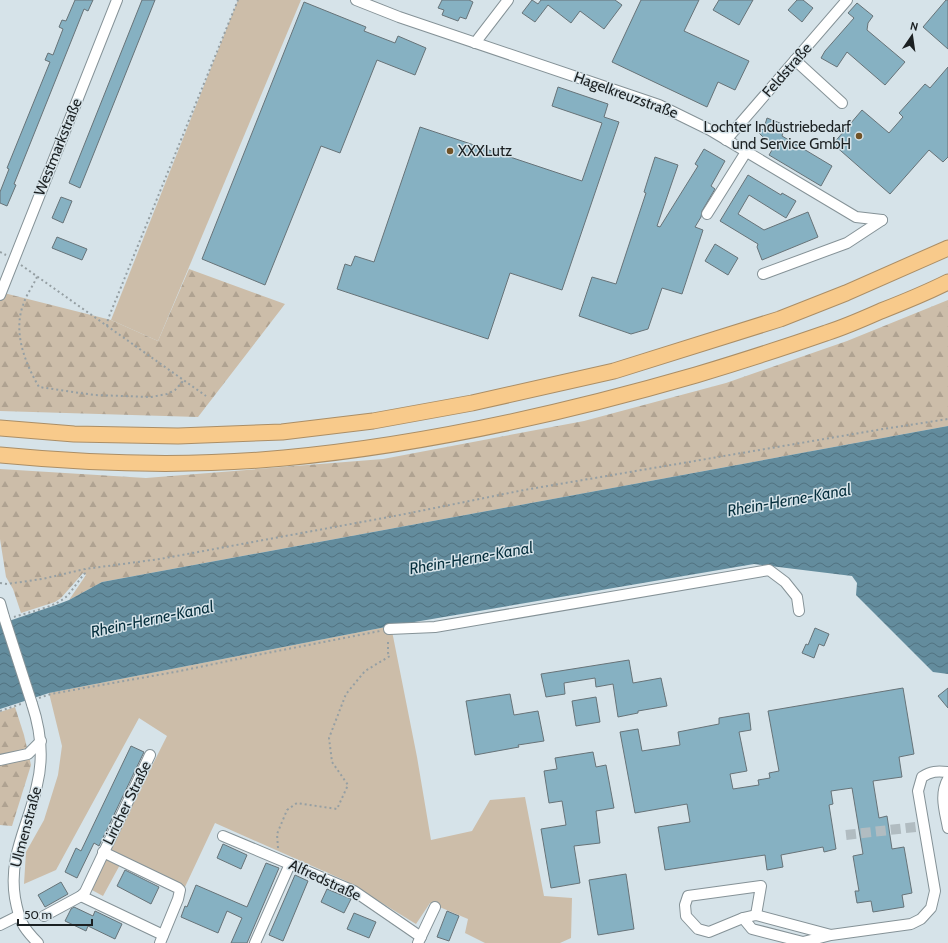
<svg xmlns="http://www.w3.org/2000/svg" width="948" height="943" font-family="Cabin,sans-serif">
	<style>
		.green { fill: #ccbda9 }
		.forest { fill: url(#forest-firs) }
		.water { fill: url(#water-waves) }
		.building { fill: #86b1c2; stroke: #677378 }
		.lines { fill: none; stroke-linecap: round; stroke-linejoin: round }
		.minor-tunnel { stroke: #b1bcc1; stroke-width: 10; stroke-dasharray: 10 5; stroke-linecap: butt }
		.minor-casing { stroke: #859297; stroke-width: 12 }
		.highway-casing { stroke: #ab8e66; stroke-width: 17 }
		.path { stroke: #959fa3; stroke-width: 2; stroke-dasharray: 2 3; stroke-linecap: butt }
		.minor { stroke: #fff; stroke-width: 10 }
		.highway { stroke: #f8ca8b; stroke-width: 15 }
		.minor-bridge-casing { stroke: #859297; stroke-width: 12; stroke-linecap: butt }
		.minor-bridge { stroke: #fff; stroke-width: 10 }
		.poi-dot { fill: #715327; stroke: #d6e3e9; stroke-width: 1.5 }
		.labels { text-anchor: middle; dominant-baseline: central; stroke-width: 3; stroke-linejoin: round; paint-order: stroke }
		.street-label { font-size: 15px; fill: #1b2022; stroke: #d6e3e9 }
		.poi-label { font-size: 15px; fill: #1b2022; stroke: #d6e3e9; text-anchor: end }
		.water-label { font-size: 16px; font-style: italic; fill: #062f3d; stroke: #d6e3e9 }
	</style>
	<defs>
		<pattern id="forest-firs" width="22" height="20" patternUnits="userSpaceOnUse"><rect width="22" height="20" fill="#ccbda9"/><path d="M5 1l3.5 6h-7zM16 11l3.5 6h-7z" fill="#afa291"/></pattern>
		<pattern id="water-waves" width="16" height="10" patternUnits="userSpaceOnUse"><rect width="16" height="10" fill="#638c9d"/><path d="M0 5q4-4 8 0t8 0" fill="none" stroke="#517280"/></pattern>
	</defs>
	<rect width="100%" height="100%" fill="#d6e3e9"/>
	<g class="green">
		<polygon points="238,0 301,0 158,341 111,320"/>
		<polygon points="391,626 417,757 431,840 472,831 490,800 525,797 544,896 572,898 571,938 560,943 485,943 465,933 468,919 430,903 416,924 346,881 215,823 184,889 122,861 103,896 90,889 167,736 139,718 56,870 24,884 26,852 44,820 58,775 62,746 49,693"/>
	</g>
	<g class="forest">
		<polygon points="189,269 285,304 198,417 0,411 0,292 111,320 158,341"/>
		<polygon points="948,300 948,426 102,582 69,600 86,575 83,573 61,598 55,602 21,613 13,589 6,577 0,539 0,469 146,478 383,459 584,421 726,383 847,341"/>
		<polygon points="15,707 24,735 31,765 12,826 0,825 0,712"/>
	</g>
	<polygon class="water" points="948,426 948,674 933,672 856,595 857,583 852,576 754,564 391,626 49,693 0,709 0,624 56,605 69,600 102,582"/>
	<g class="building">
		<polygon points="75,0 93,0 88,11 84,9 14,184 16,185 7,206 0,203 0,192 9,169 7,168 50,62 45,60 48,53 53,55 63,29 59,27 62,20 66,21"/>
		<polygon points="142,0 155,0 80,188 69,183"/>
		<polygon points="442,0 469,0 473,2 466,19 460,17 458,21 442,15 444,10 438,8"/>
		<polygon points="532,0 538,4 541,0 615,0 622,5 604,29 580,11 571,23 548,5 535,22 522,13"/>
		<polygon points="641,0 699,0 684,31 749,61 735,90 718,82 707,107 612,62"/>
		<polygon points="719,0 753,0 739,25 713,10"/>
		<polygon points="797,0 803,0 813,8 802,22 788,10"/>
		<polygon points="946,0 948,0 948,49 923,27"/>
		<polygon points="304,2 366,27 364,31 395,43 398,36 426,48 415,75 377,60 340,153 321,146 265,285 202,259"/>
		<polygon points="857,3 873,16 868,23 867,30 905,62 885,85 847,52 837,67 821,58 825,51 854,18 848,13"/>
		<polygon points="948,67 948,157 943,162 929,150 890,194 833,144 862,110 889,133 903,117 899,113 925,84 930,88"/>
		<polygon points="558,87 608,104 604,117 619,122 562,290 510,273 488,339 337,289 345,264 351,266 355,256 374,262 420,127 582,181 602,123 552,106"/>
		<polygon points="767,118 785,125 782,136 832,166 821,186 769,155 775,145 763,137 759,133 764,128"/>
		<polygon points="704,149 725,161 711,186 715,189 702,211 701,217 695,227 703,230 682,294 662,288 648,329 631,334 579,316 592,277 616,284 646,193 644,192 655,157 678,165 657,226 660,227 698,166 695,164"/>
		<polygon points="748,175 781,195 782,193 796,201 786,218 749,195 738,214 764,230 808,212 818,237 762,260 757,247 758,244 720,221"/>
		<polygon points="61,197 72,201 63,223 52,218"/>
		<polygon points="57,237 87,249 82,260 52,248"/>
		<polygon points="715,244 738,258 728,275 705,261"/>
		<polygon points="815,628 829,634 824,646 819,644 814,658 802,653 806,644 808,645"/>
		<polygon points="629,660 633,683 661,678 667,706 638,711 638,713 618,717 613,684 596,687 595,678 564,683 565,694 546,697 541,674"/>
		<polygon points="903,688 914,754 899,757 902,777 873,781 879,818 887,816 892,849 904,847 912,893 902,895 904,907 873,912 871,901 857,903 855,891 859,891 853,856 863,854 852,788 831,791 833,804 829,805 836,849 824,852 823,847 781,855 783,867 767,870 765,855 665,870 658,827 690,822 687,804 635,813 620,732 638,729 642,751 680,745 678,732 719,724 719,718 749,713 751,730 739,732 747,771 730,774 733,789 759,785 758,780 770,778 769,773 779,771 768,711"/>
		<polygon points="948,688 948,708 938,696"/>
		<polygon points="510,694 514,715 538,711 544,741 518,745 519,747 475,755 466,701"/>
		<polygon points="596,697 600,722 576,726 572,701"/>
		<polygon points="131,746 144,752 99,846 94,843 77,878 65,872 76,848 81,851"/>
		<polygon points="593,752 596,767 606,765 614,808 596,811 600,843 574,846 580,883 551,888 541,829 566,825 562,801 549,803 544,771 557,769 555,758"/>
		<polygon points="223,844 247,855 241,869 217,858"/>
		<polygon points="266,863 279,868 247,943 231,943 242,918 227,911 218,933 181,917 185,906 187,907 196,885 247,907"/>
		<polygon points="125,870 159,887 151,904 117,886"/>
		<polygon points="626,874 634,929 598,935 589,880"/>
		<polygon points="295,875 308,881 283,941 269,935"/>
		<polygon points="61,882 68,894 45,907 38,895"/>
		<polygon points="327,889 351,899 344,913 321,902"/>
		<polygon points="74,907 93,916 95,911 122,924 115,939 88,926 86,931 65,921 71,909"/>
		<polygon points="447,911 459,916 449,941 437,937"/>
		<polygon points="354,913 376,922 369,938 347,929"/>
	</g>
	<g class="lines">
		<polyline class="minor-tunnel" points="846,835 924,826"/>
		<defs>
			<g id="minor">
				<polyline points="356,0 399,17 659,105 710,130 856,217 882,220"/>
				<polyline points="475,43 508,0"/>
				<polyline points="795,60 842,103"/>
				<polyline points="726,140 847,0"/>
				<polyline points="707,214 746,152"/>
				<polyline points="763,274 847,243 882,220"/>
				<polyline points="0,295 117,0"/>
				<polyline points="0,603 4,617"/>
				<polyline points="389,629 435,627 769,570 785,582 797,597 799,611"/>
				<path d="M32,704C41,731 44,757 37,785C29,825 8,855 15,898C19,920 22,927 38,943"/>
				<polyline points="0,760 28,754 41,741"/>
				<path d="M948,779C939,795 945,811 948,828"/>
				<polyline points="223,836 354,891 421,937"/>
				<polyline points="103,852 178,888 180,890 178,899 160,943"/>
				<polyline points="81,896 163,935"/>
				<polyline points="44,916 81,896 85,892 150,755"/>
				<polyline points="743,918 709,932 698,929 686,916 685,905 688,896 761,886 756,915"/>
				<polyline points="0,925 18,916"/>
				<path d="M831,935L756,915L743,918L752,929L803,942L831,935L911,924L921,919L931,908L935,891L918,791L922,777C931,771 937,771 948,772"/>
				<polyline points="255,943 290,864"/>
				<polyline points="418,943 435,907"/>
			</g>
			<g id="highway">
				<polyline points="0,428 74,434 178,436 282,432 373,421 472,403 614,371 780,319 846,293 948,248"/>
				<path d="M0,455C94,464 190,467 284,458C423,445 561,414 696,375C739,362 783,348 826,333C845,327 863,319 881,311C904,302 926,293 948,282"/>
			</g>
		</defs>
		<use href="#minor" class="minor-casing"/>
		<use href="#highway" class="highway-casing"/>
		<g class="path">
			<polyline points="0,252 6,255"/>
			<polyline points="21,265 206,396"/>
			<path d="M37,277C33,286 26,295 23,305C13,333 25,363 39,387L94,395L151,397L167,394L175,390L184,380"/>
			<polyline points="107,326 108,319 238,0"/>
			<polyline points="0,583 7,584 42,579 85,569 160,559 400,515 524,490 883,429 948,419"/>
			<path d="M14,617C29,612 57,607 68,595C74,588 79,580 85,573V569"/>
			<polyline points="39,698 51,694 180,671 262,654 380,631"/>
			<polyline points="0,711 21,704"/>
			<polyline points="278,848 277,834 287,810 297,803 337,809 348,785 332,762 329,738 346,694 365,671 390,656 388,653 388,639"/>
		</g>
		<use href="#minor" class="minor"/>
		<use href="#highway" class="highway"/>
		<defs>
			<polyline id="minor-bridge" points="4,617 32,704"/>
		</defs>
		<use href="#minor-bridge" class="minor-bridge-casing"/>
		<use href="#minor-bridge" class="minor-bridge"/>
	</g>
	<g class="poi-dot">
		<circle cx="859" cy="136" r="4"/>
		<circle cx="450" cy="151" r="4"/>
	</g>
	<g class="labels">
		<g class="street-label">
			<text transform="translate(787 70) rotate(-49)">Feldstraße</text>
			<text transform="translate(626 95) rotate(20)">Hagelkreuzstraße</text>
			<text transform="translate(58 147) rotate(-68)">Westmarkstraße</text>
			<text transform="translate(127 803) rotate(-64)">Liricher Straße</text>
			<text transform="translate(26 827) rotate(-75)">Ulmenstraße</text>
			<text transform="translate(325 880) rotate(25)">Alfredstraße</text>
		</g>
		<g class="poi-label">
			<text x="851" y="127">Lochter Industriebedarf<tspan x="851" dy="17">und Service GmbH</tspan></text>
			<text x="458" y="151" text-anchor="start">XXXLutz</text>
		</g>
		<g class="water-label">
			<text transform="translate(789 500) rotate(-10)">Rhein-Herne-Kanal</text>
			<text transform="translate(471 558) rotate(-10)">Rhein-Herne-Kanal</text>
			<text transform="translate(152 619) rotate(-12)">Rhein-Herne-Kanal</text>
		</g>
	</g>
	<g transform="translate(912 36) rotate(13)" stroke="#d6e3e9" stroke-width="3" paint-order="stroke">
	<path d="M0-3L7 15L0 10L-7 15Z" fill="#1b2022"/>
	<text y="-6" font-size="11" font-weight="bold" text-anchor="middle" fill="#1b2022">N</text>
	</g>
	<path d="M18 919v6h74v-6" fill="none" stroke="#1b2022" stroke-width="2"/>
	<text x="24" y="919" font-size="12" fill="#1b2022" stroke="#d6e3e9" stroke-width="3" paint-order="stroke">50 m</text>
</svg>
